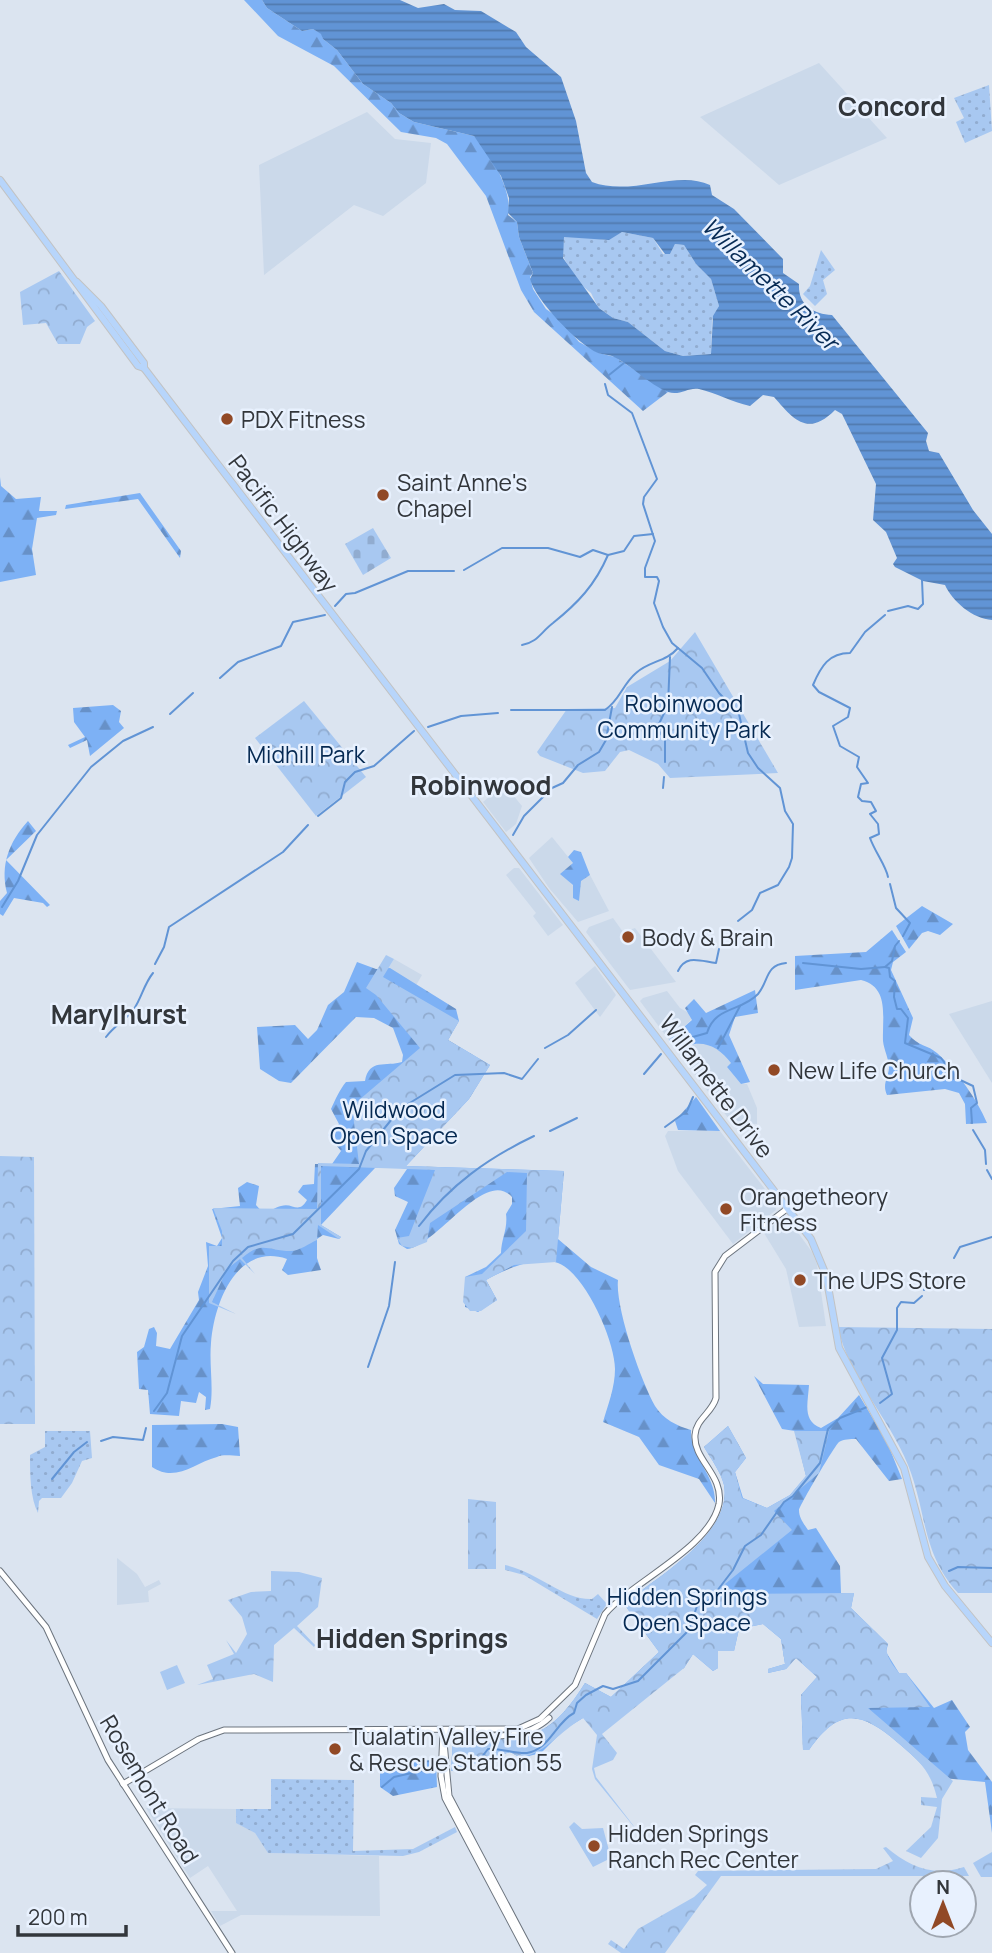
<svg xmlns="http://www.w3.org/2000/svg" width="992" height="1953" font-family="Manrope,sans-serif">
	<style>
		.built { fill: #cbd9ea }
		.grass { fill: url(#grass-dots) }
		.forest { fill: url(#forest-firs) }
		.cemetery { fill: url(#cemetery-stones) }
		.park { fill: url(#park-crowns) }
		.pitch { fill: #a8c8f1 }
		.water { fill: url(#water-rules); fill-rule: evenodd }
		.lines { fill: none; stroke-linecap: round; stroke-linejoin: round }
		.stream { stroke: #6194d5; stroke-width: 2 }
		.secondary-casing { stroke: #6c747e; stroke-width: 7 }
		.primary-casing { stroke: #c2c3c4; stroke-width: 8 }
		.secondary { stroke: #fff; stroke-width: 5 }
		.primary { stroke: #b7d5fb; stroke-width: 6 }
		.poi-dot { fill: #914926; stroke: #e8f1fe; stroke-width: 2.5 }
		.labels { text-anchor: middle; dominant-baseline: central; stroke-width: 5; stroke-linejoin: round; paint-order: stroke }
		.poi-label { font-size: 23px; fill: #32363b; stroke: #e8f1fe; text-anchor: start }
		.street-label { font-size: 23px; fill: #32363b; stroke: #e8f1fe }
		.park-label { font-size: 23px; fill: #052952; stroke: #e8f1fe }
		.water-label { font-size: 24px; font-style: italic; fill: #062a54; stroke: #e8f1fe }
		.quarter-label { font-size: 26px; font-weight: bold; fill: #32363b; stroke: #e8f1fe }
	</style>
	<defs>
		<pattern id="grass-dots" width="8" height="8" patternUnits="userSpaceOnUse" patternTransform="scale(1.75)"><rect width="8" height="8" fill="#a8c8f1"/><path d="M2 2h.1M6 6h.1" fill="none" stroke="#91acd0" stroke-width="1.8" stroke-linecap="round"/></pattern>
		<pattern id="forest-firs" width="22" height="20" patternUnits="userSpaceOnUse" patternTransform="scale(1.75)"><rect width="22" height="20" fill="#7db1f5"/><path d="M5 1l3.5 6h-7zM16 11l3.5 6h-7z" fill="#6791c8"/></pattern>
		<pattern id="cemetery-stones" width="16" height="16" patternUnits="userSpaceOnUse" patternTransform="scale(1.75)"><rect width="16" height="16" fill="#a8c8f1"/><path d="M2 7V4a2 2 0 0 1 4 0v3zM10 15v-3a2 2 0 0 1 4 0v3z" fill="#91acd0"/></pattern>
		<pattern id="park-crowns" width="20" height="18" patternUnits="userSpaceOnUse" patternTransform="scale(1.75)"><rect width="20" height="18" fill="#a8c8f1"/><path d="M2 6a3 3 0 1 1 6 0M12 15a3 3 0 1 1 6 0" fill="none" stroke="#91acd0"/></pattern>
		<pattern id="water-rules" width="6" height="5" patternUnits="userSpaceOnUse" patternTransform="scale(1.75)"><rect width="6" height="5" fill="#6194d5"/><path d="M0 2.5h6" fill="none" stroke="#517aae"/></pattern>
	</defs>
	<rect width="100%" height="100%" fill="#dbe4f0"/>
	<g class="built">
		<polygon points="819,63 887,138 779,185 700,117"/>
		<polygon points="367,112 395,139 431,143 426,183 383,216 354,205 264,275 259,165"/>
		<polygon points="504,784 522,806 516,824 506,832 483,802"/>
		<polygon points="552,837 573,863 566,878 574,887 574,899 581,880 590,875 609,911 578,922 549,888 529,858"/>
		<polygon points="514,868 519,868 563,925 548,936 533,916 536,913 506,875"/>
		<polygon points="613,918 623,932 635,928 676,982 630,990 586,932 589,927"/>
		<polygon points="394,959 422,975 411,994 383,977"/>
		<polygon points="595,966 616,995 600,1017 575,983"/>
		<polygon points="667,991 680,1008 692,1015 692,1019 669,1040 640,1001 643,998"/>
		<polygon points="992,1001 992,1083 949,1014"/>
		<polygon points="703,1043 722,1051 732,1063 727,1067 741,1084 747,1084 757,1108 757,1124 732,1123 678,1052 686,1046"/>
		<polygon points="668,1131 720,1131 775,1202 776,1210 733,1244 678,1171 665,1136"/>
		<polygon points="788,1219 812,1252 817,1264 826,1326 799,1327 786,1269 764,1233 780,1220"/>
		<polygon points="117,1558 137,1574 145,1587 159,1580 161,1584 148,1591 149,1602 117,1605"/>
		<polygon points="146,1808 236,1809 236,1822 255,1833 269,1853 379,1856 380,1916 241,1915 220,1926 211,1911 237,1911 208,1866 190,1878"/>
	</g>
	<g class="grass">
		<polygon points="989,85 992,131 965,143 956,122 964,118 954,98"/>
		<polygon points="622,232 653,238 663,254 670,254 675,244 684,245 696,264 711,279 719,306 712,320 711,354 683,356 665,351 628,322 613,318 598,307 591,293 578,282 562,255 564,237 584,236 605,240"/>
		<polygon points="821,250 835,270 823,280 827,294 815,306 803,294 810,286"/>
		<path d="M45,1431H90L92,1458L82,1461L72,1483L61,1498H42L39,1501L38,1513C30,1498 30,1474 30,1455L45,1447Z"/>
		<path d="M505,1565C538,1572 563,1600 592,1599L598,1594L607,1604L597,1619L524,1575L505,1570Z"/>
		<polygon points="271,1779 354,1780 353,1851 413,1849 455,1827 457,1832 419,1852 403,1856 268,1853 255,1833 236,1823 236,1809 271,1809"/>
	</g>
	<g class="forest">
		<path d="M244,0H262L267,8L302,31L313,29L322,34L323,39L337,50L363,84L391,103L399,113L414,122L474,136C491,154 513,191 508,215L517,222L519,237L533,273L530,277L533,289L546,309L559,318L579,342L599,353L615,357L668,392L643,411L534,312L521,290L486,196L447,144L436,138L401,132L334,66L278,36Z"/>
		<polygon points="0,477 1,486 16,499 41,497 39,511 57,511 56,515 37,518 32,549 36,575 0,582"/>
		<polygon points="140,493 181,551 180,558 138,499 65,509 66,505"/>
		<polygon points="113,705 121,711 119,722 124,728 90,756 87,740 70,748 68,745 85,737 74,722 73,708"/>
		<path d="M28,821L36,831L6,860L50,905L47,907L43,903L14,898L3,916L0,914V901L7,893C0,865 9,842 28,821Z"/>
		<polygon points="574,850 581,852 590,875 581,881 579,901 573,898 573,885 560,874 573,863 568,857"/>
		<polygon points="922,906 953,924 940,935 928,931 922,933 909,949 896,926"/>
		<path d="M892,930L906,952L893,962L891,970L913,1018L909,1035C918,1046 928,1045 937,1053C957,1071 977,1099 987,1123L966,1124L965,1104L959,1093L945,1089L887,1095C882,1084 888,1079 889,1068C889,1059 884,1050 883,1041C882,1018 890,987 861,980L795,990V956L866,952Z"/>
		<path d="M357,962L376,969L390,968L456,1009L459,1021L448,1040L490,1065L469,1099L406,1166L564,1171L558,1239L591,1267L618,1280C615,1307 641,1381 655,1406C663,1419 677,1426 691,1430C690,1457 716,1475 715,1503L699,1479L659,1465L639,1437L603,1422C608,1405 615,1387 615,1369C615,1341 585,1273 558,1263C536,1255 504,1270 486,1280L497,1300L478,1312L465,1307V1277L486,1267L501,1253C501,1239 508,1229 506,1214L512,1204V1197C485,1167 437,1246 407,1249L399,1244L395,1230L408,1202L395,1196L394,1188L407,1169L389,1166L375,1168L321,1225L341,1237L339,1239L323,1235L317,1239V1258L321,1270L288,1275L282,1270L287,1259C237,1242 214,1303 211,1343C209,1365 214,1388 210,1409L205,1410L206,1397L199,1392L196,1403L181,1401L179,1416L150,1414L148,1390L139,1389L137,1352L144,1347L149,1329L154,1327L157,1333L156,1346L170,1349L199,1300L198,1292L208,1266L206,1242L217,1246L222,1238L212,1209L240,1206L238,1188L247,1182L259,1186L256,1205L264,1214C270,1211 276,1207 281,1206C293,1202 298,1215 307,1200L298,1192L303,1185L314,1184L315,1164H332L341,1151L328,1135L339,1124L331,1109C335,1100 340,1089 346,1082L365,1081C369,1058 386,1067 402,1062L403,1055L393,1028L374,1018L356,1017L291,1083L279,1081L260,1069L257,1027L295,1025L308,1039L317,1030L328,1005L344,992Z"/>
		<path d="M755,990L758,1013L735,1017L729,1035L750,1082L741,1084L727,1067L731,1063C718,1045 697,1036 678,1052L669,1040L692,1020L685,1008L694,999L706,1013Z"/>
		<polygon points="696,1097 720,1131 678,1130 675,1121"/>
		<path d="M754,1376L763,1384L809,1385C808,1403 802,1421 821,1428L838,1418L859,1395L887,1442L902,1479L889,1481L856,1439C850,1439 844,1439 839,1442C835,1445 800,1505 799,1510C799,1518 804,1524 808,1530L816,1528L840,1566L841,1593H854L851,1608L888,1644L886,1652L899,1673H906L934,1708L952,1700L970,1727L965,1732L968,1750L992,1782V1833L985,1782L932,1777C922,1763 910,1753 897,1742C860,1710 838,1708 809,1750H803L801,1695L817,1677L796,1658L786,1669L768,1673V1669L785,1664L781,1639L763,1624L739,1629L734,1651H718V1668L713,1671L693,1654L684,1668L583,1718L565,1729L541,1753L521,1758L510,1752L451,1771L453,1739C521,1733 541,1753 585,1683L611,1697L659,1652L624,1604C656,1577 733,1535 724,1485C721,1472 711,1459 704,1447L728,1426L746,1458L735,1472L743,1498L767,1508L790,1495L806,1476L795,1431L782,1429Z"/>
		<path d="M222,1424L238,1427L240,1456C232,1456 224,1454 217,1457C194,1463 176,1483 152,1467V1425Z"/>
		<polygon points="436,1760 437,1787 393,1796 380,1787 380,1762"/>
	</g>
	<polygon class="cemetery" points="373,528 391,558 363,575 345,544"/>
	<g class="park">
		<polygon points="59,271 95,321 87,327 80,344 58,344 46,323 23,325 20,292"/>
		<polygon points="695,632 778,773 670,778 658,764 629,750 620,752 605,771 583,773 540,756 537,752 567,709 615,708 627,687 670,661"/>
		<polygon points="304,701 366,777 316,816 255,738"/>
		<path d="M386,955L394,959L383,977L459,1021L448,1040L490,1065L469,1099L406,1166L564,1171L556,1262L514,1265L486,1280L497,1300L481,1311H470L463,1302L465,1277L482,1274L526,1231L527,1173L507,1172L430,1223L427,1242L412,1248L402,1246L397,1238L409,1236L435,1170L321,1166V1225L341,1237L339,1239L318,1225L317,1240C310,1243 299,1251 291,1251C267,1251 263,1240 242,1258L255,1274L240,1259L227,1269L212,1302L236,1314L209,1303V1246H222V1231L213,1208L317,1209L318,1163L359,1164L352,1106L420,1048L376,995L366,988Z"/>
		<polygon points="0,1156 34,1157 35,1424 0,1424"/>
		<path d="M838,1327L992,1329V1593H958C921,1552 927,1512 908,1465C889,1417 849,1379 838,1327Z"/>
		<path d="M728,1426L746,1458L735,1472L742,1498L767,1508L790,1495L806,1476L794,1431H829L819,1473L774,1511L792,1530L725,1584L736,1594L854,1593L851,1608L888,1644C883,1653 893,1665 899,1673H906L930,1707L868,1708L953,1781L942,1799L938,1838L921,1858L906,1851L931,1827L937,1807L921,1805V1797L937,1798C930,1769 919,1761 897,1742C860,1710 838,1708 809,1750H803L801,1695L817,1677L796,1658L786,1669L768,1673V1669L785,1664L781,1639L763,1624L739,1629L734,1651H718V1668L713,1671L693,1654L684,1668L602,1734L617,1753L613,1760L594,1768L596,1777L643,1838L595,1779L592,1769L597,1735L583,1718C559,1732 548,1751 521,1758L510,1752L451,1771L453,1739C521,1733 541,1753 585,1683L611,1697L659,1652L624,1604C656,1577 733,1535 724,1485C721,1472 711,1459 704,1447Z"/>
		<polygon points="468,1499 496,1502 496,1569 468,1569"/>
		<polygon points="271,1571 299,1572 322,1578 318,1607 297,1626 315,1645 314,1647 294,1628 274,1645 273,1682 254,1674 197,1685 213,1679 207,1665 234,1654 226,1640 236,1653 247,1634 242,1617 228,1600 251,1592 271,1591"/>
		<path d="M886,1847C910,1867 933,1877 964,1867L969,1876H721L665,1953H621L608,1944L611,1940L624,1949L638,1929L694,1897L707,1885L695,1875L698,1871L876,1869L893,1861L883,1848Z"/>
		<polygon points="992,1852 992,1877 981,1877 973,1863"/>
	</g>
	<g class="pitch">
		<polygon points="177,1665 185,1683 167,1690 160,1672"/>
		<polygon points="574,1822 582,1829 603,1828 611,1858 593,1867 569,1827"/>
	</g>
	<path class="water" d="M262,0H400L418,8L444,4L455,10L481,11L516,32L526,47L561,77L576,121L586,173L592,182C632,197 677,169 710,185L712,195L734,209L783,259V273L799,284C798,305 813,314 832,315L928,433L926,441L929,451L939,453L973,510L992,534V620C973,619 952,601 945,585L923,581L895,567L893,564L897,558L886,532L873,520L876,484L842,414L835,410C808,437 794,420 774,397L763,395L750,406C732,402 716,393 699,389C688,387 680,396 668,392C648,384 633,366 614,357C609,354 603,355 598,353C577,344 535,299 530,279L533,273L519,237L517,222L508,213L509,198L501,176L474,136L414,122L399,113L391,103L363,84L337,50L323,39L321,34L313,29L302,31L267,8ZM622,232L653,238L665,254H670L675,244L684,245L696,264L711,279L719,306L713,316L711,354L683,356L665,351L628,322L613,318L599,308L563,258L564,237L609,240Z"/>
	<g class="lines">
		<g class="stream">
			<polyline points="609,375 624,363"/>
			<polyline points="605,384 608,395 632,413 657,479 644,497 643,504 655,541 645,568 645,577 657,577 659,581 654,603 663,627 672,643 702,668 719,693 739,714 748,753 758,768 780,788 785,811 793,824 792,858 789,867 778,885 760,893 752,910 738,921"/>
			<polyline points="464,570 502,548 548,548 580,557 593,550 608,555 624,551 634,536 653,534"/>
			<polyline points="335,606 346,594 355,593 408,571 454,571"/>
			<polyline points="888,611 908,606 918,609 923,604 922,580"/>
			<path d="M885,615L865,632L850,653C829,653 821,666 813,685L819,692L850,708L848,717L833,726L840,746L859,757L857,767L868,783L861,784L858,797L862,801L871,802L876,811L870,814L878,824L879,834L870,838C875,852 886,866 888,877"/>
			<path d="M522,645C538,642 541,632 553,623C578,603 595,585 608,555"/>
			<polyline points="220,678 238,662 281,646 293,622 325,615"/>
			<path d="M511,710H605C620,700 622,685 636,673C649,661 666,662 678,648"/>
			<polyline points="170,714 193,693"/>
			<polyline points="428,727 461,716 498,713"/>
			<polyline points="665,762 665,740 657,728 668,705 670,657"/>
			<polyline points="663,788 664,777"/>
			<polyline points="318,816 341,798 345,782 355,772 374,766 414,731"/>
			<polyline points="513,835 524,816 552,788 563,783 578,765 599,752 606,740 612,707"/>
			<polyline points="890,884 896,908 910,923 903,936"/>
			<polyline points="2,907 18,881 37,835 91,767 123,741 153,727"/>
			<polyline points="899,941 895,946 892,961 885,967 889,968 890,977 895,981 894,997 897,1009 901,1009 908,1018 905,1043 941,1058 956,1078 973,1086 977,1103 971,1108 972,1123"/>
			<polyline points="803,963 861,969 885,967"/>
			<polyline points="155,964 164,947 169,927 283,852 308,825"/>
			<path d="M678,971C686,954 700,961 716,963L719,949"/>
			<path d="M106,1037C115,1025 127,1019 134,1009C142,997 144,984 153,973"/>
			<path d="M675,1042L707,1033C715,1006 741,1012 758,994C769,981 765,965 786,963"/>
			<polyline points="545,1048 568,1035 596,1010"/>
			<polyline points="718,1048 740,1006"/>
			<polyline points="644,1074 661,1054"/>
			<polyline points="665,1127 687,1111 693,1097"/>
			<polyline points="973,1130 985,1150 986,1164"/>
			<polyline points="550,1131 577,1118"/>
			<polyline points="987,1170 992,1179"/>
			<path d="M419,1226C450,1185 488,1158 534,1136"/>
			<polyline points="954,1258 960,1247 992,1237"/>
			<polyline points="924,1290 925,1288"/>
			<polyline points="368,1367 389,1306 395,1262"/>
			<polyline points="880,1403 892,1394 882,1358 897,1330 897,1308 901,1302 914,1303 922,1296"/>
			<polyline points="154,1411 167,1393 182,1336 233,1261 248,1247 293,1234 359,1169 366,1151 400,1109 455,1075 504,1073 522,1079 538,1059"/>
			<polyline points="101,1441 113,1437 143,1440 146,1428"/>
			<polyline points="52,1479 74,1452 87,1442"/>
			<polyline points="949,1571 958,1567 992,1568"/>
			<path d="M456,1766L464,1761L481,1758L488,1749C501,1748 515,1754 527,1753C549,1750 556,1722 574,1713L577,1703L586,1695L603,1686L613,1689L638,1681L689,1630L697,1606L710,1600L733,1570L745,1546L761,1535L784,1502L793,1496L820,1463L828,1429L840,1418L867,1407"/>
			<polyline points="382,1787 394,1777 434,1768"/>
		</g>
		<defs>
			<g id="secondary">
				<polyline points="0,1571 46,1627 108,1760 232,1953"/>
				<polyline points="443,1731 449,1796 532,1953"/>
				<path d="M443,1731L449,1734C482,1735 523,1743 549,1718"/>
				<polyline points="443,1733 441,1776 445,1798 527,1953"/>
				<path d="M123,1784L199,1739L224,1730L518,1729L540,1719L575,1685L605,1614C633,1581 710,1548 719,1504C724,1475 693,1460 695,1435C696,1419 712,1413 716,1398L715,1272L725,1256L788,1208"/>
			</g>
			<g id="primary">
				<polyline points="0,180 138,366 144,368"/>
				<polyline points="77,282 101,306 144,363 144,368 811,1239 826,1275 839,1348 904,1468 928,1557 945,1586 992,1643"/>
			</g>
		</defs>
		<use href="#secondary" class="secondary-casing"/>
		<use href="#primary" class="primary-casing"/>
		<use href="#secondary" class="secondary"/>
		<use href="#primary" class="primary"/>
	</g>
	<g class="poi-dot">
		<circle cx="227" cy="419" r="7"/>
		<circle cx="383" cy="495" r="7"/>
		<circle cx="628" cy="937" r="7"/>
		<circle cx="774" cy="1070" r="7"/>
		<circle cx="726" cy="1209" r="7"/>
		<circle cx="800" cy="1280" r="7"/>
		<circle cx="335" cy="1749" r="7"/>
		<circle cx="594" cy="1846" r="7"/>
	</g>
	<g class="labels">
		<g class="poi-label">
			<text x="241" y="419">PDX Fitness</text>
			<text x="397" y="482">Saint Anne's<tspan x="397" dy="26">Chapel</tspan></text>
			<text x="642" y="937">Body &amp; Brain</text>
			<text x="788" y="1070">New Life Church</text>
			<text x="740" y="1196">Orangetheory<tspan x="740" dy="26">Fitness</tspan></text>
			<text x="814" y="1280">The UPS Store</text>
			<text x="349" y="1736">Tualatin Valley Fire<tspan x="349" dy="26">&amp; Rescue Station 55</tspan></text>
			<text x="608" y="1833">Hidden Springs<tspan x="608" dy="26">Ranch Rec Center</tspan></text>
		</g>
		<g class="street-label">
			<text transform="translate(284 523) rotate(53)">Pacific Highway</text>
			<text transform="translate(717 1086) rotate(53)">Willamette Drive</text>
			<text transform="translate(150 1789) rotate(59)">Rosemont Road</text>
		</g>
		<g class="park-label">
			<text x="684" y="703">Robinwood<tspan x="684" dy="26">Community Park</tspan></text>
			<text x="306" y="754">Midhill Park</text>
			<text x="394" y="1109">Wildwood<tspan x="394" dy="26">Open Space</tspan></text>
			<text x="687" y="1596">Hidden Springs<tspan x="687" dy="26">Open Space</tspan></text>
		</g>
		<g class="water-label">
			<text transform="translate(771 283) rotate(44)">Willamette River</text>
		</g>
		<g class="quarter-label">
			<text x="892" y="106">Concord</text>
			<text x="481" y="785">Robinwood</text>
			<text x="119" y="1014">Marylhurst</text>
			<text x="412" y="1638">Hidden Springs</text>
		</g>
	</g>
	<g transform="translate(943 1904)"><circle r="33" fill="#e8f1fe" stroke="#9fa6b0" stroke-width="2"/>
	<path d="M0-5L12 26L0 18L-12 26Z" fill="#914926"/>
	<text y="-10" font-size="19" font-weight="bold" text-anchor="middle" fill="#32363b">N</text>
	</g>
	<path d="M18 1925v10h108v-10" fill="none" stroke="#32363b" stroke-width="3.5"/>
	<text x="28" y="1925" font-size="21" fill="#32363b" stroke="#e8f1fe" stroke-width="5" paint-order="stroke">200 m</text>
</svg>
